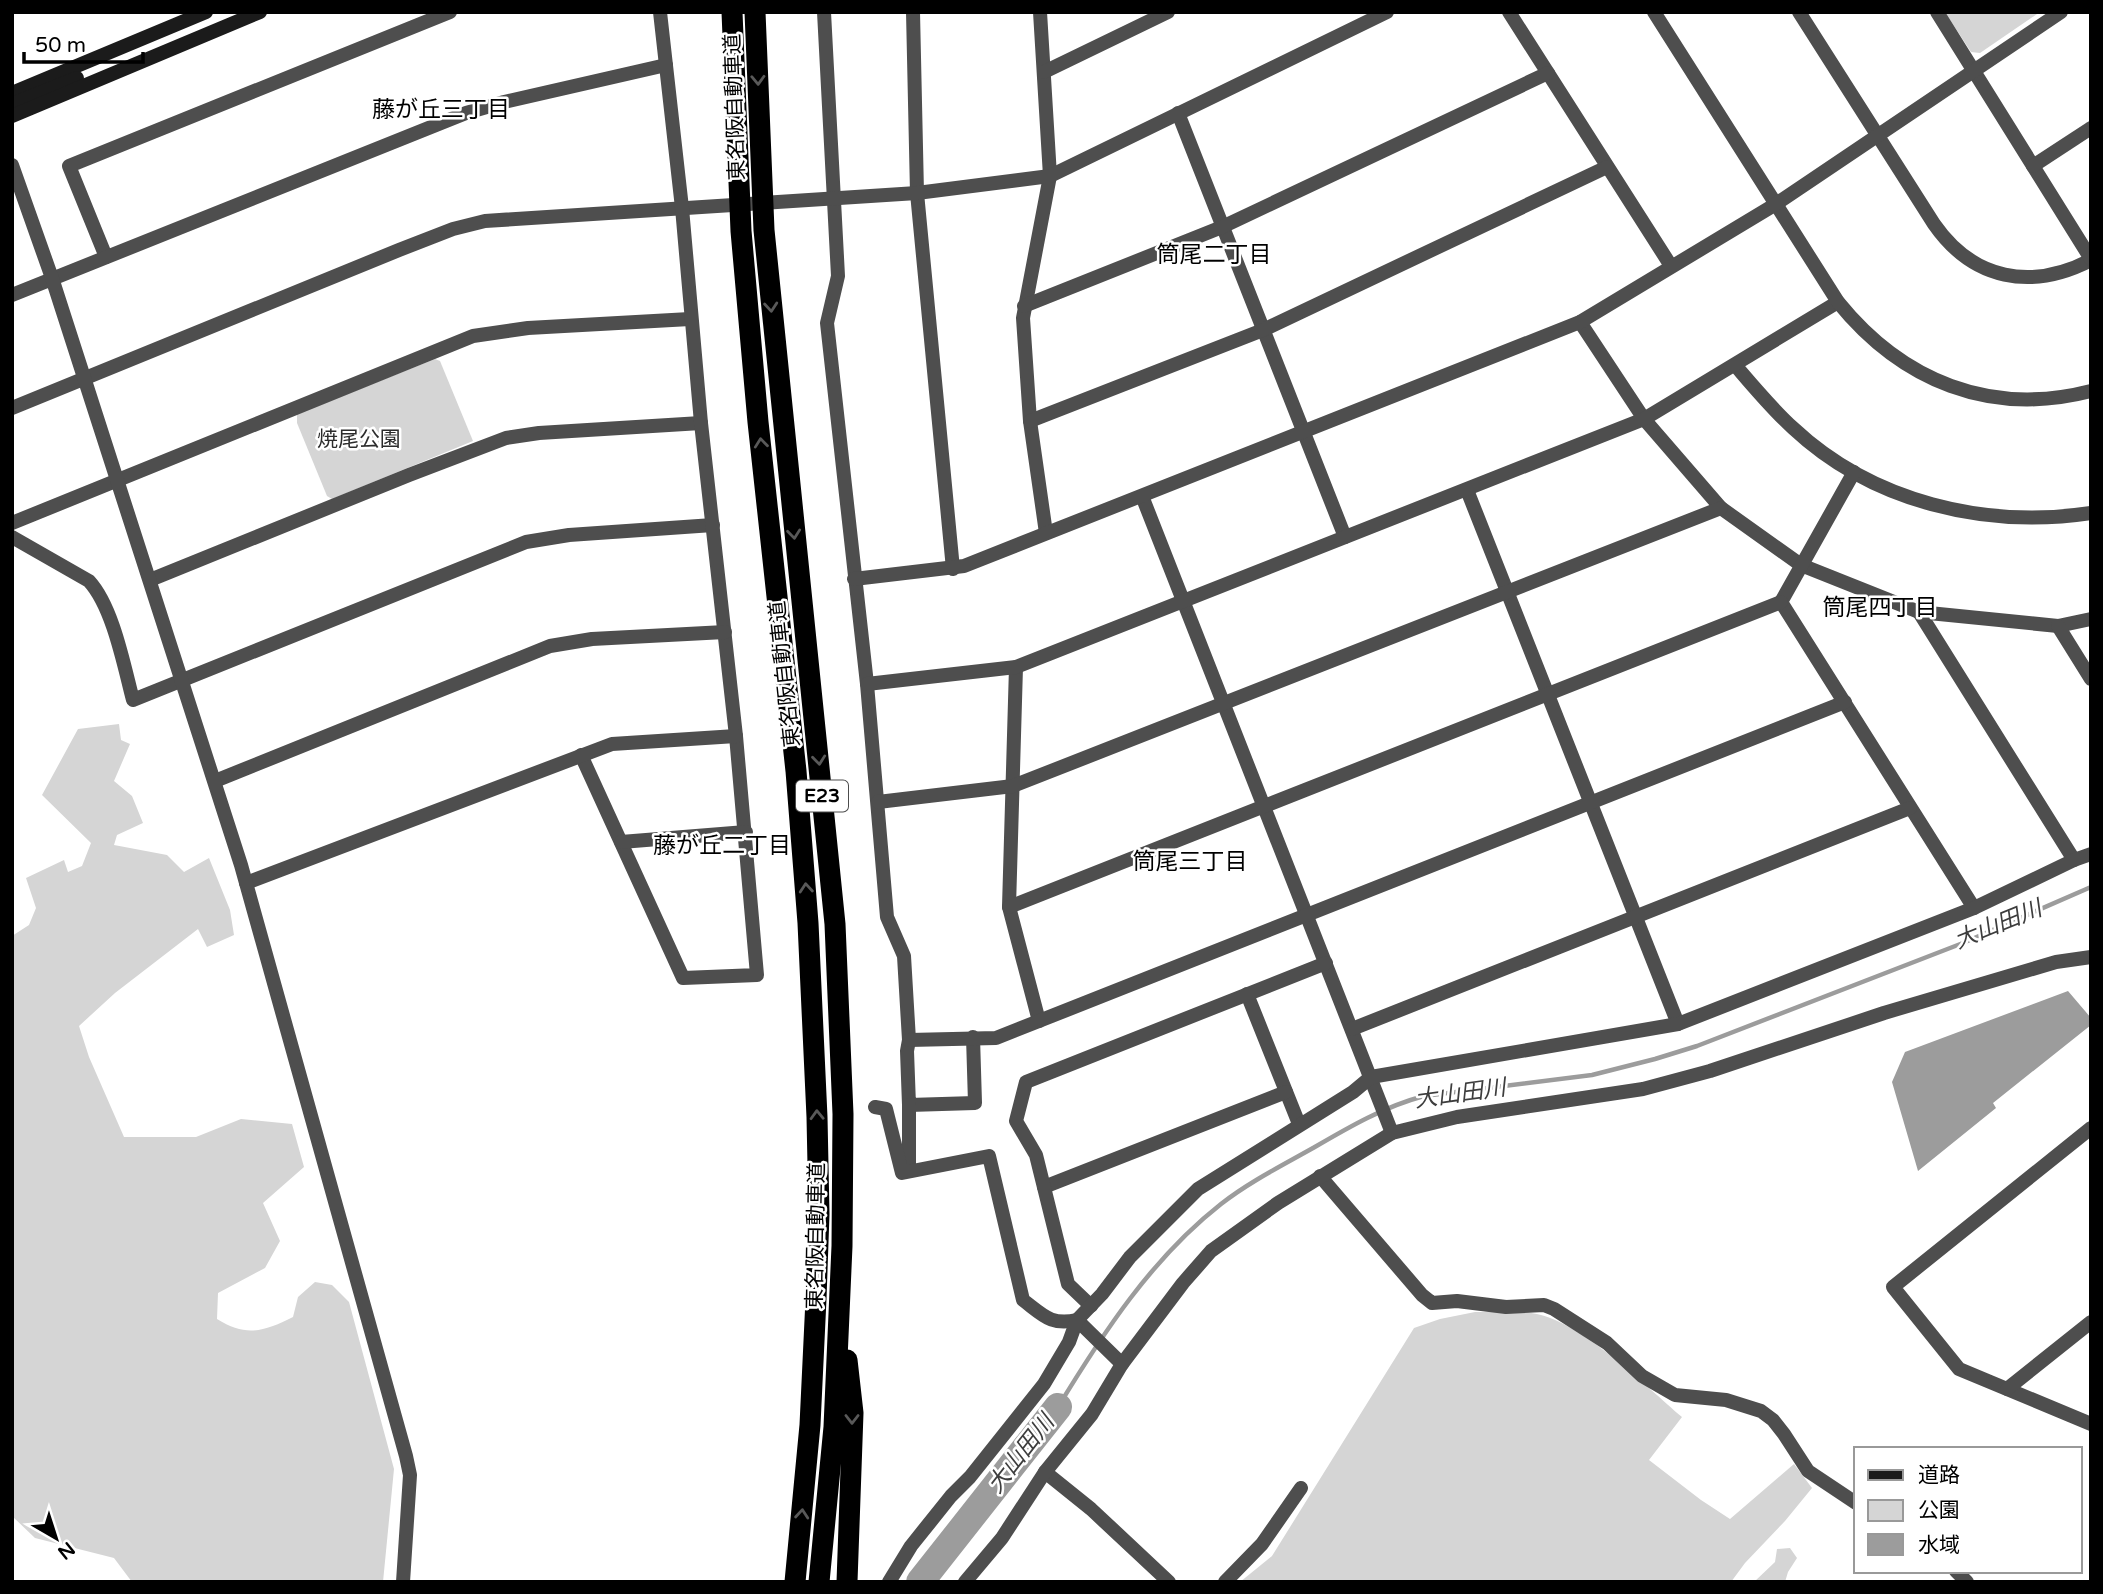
<svg xmlns="http://www.w3.org/2000/svg" width="2103" height="1594" font-family="'Varela Round','Noto Sans JP',sans-serif">
	<style>
		.green { fill: #d5d5d5 }
		.water { fill: #9c9c9c }
		.lines { fill: none; stroke-linecap: round; stroke-linejoin: round }
		.stream { stroke: #9c9c9c; stroke-width: 4.5 }
		.river { stroke: #9c9c9c; stroke-width: 28 }
		.minor { stroke: #4e4e4e; stroke-width: 14 }
		.tertiary { stroke: #4e4e4e; stroke-width: 14 }
		.secondary { stroke: #1b1b1b; stroke-width: 14 }
		.motorway { stroke: #000; stroke-width: 21 }
		.oneway { stroke: #595959 }
		.labels { text-anchor: middle; dominant-baseline: central; stroke-width: 5; stroke-linejoin: round; paint-order: stroke }
		.shield { fill: #fff; stroke: #4c4c4c; stroke-width: 2 }
		.shield-label { font-size: 19px; font-weight: bold; fill: #000 }
		.street-label { font-size: 21px; fill: #000; stroke: #fff }
		.park-label { font-size: 21px; fill: #2c2c2c; stroke: #fff }
		.neighbourhood-label { font-size: 23px; fill: #000; stroke: #fff }
		.water-label { font-size: 23px; font-style: italic; fill: #3d3d3d; stroke: #fff }
	</style>
	<rect width="100%" height="100%" fill="#fff"/>
	<g class="green">
		<polygon points="1945,12 2040,12 1980,53 1971,52"/>
		<polygon points="435,359 440,361 473,441 332,499 327,496 297,423 297,414"/>
		<path d="M119,724L121,740L130,744L114,781L132,796L143,823L117,835L114,845L167,855L184,872L209,858L230,910L234,935L207,947L198,929L115,993L79,1026L89,1057L124,1137H196L241,1119L292,1124L304,1167L263,1203L280,1241L265,1268L218,1293L217,1319C246,1337 263,1332 293,1317L298,1297L315,1282L332,1285L349,1302L394,1469L383,1582H132L114,1558L35,1538L12,1516V936L29,925L36,908L26,878L64,860L68,872L82,866L91,843L42,795L78,729Z"/>
		<path d="M1475,1312C1496,1312 1521,1309 1541,1315C1586,1327 1646,1386 1682,1417L1649,1460L1701,1500L1730,1519L1794,1464L1812,1488L1785,1521L1745,1563L1731,1582H1240L1272,1556L1414,1328L1440,1319Z"/>
		<polygon points="1790,1548 1797,1558 1788,1572 1785,1582 1754,1582 1775,1562 1777,1549"/>
	</g>
	<polygon class="water" points="2068,991 2091,1018 2091,1025 1993,1103 1996,1108 1918,1171 1892,1082 1905,1052"/>
	<g class="lines">
		<path class="stream" d="M1058,1407C1103,1333 1152,1258 1221,1204C1249,1182 1283,1165 1313,1148C1349,1127 1383,1107 1424,1096L1592,1075L1655,1059L1697,1046L1963,943L2091,887"/>
		<polyline class="river" points="920,1582 1058,1407"/>
		<g class="minor">
			<polyline points="824,12 838,276 827,323 867,684 887,917 904,956 909,1040 907,1051 909,1105 975,1103 973,1037"/>
			<polyline points="913,12 917,193 953,569"/>
			<polyline points="1040,12 1050,176 1023,318 1030,421 1046,533"/>
			<polyline points="1509,12 1671,266"/>
			<path d="M1799,12L1934,224C1973,280 2031,291 2091,260"/>
			<polyline points="1937,12 2091,259"/>
			<polyline points="1044,72 1168,12"/>
			<polyline points="1178,113 1345,537"/>
			<polyline points="2033,166 2091,128"/>
			<polyline points="106,257 69,166 450,12"/>
			<polyline points="12,295 466,113 504,102 666,65"/>
			<polyline points="1024,306 1222,227 1548,73"/>
			<polyline points="1580,322 1644,419 1721,508 1801,565 1919,612 2058,626 2091,619"/>
			<path d="M1735,365C1753,386 1772,409 1793,428C1872,502 1985,529 2091,513"/>
			<polyline points="12,408 399,250 453,229 485,221 917,193 1050,176 1387,12"/>
			<polyline points="1030,421 1263,330 1607,167"/>
			<polyline points="1854,472 1781,602 1974,908"/>
			<polyline points="1467,490 1678,1024"/>
			<polyline points="1142,496 1392,1133"/>
			<polyline points="12,523 473,336 528,328 690,319"/>
			<path d="M12,537L89,581C113,607 124,666 133,700L526,542L569,535L713,525"/>
			<polyline points="150,580 409,475 506,438 539,433 701,423"/>
			<polyline points="1919,612 2074,860"/>
			<polyline points="2058,626 2091,679"/>
			<polyline points="1016,667 1009,907 1039,1021"/>
			<polyline points="867,684 1016,667 1644,419 1838,302"/>
			<polyline points="581,755 683,978 757,975 736,736 701,423 682,208 660,12"/>
			<polyline points="215,781 550,646 592,639 725,632"/>
			<polyline points="878,802 1013,786 1721,508"/>
			<polyline points="621,842 746,832"/>
			<polyline points="246,883 612,744 736,736"/>
			<polyline points="1009,907 1781,602"/>
			<polyline points="1247,994 1299,1124"/>
			<polyline points="1352,1029 1910,808"/>
			<polyline points="909,1040 996,1038 1845,702"/>
			<polyline points="909,1105 909,1171"/>
			<path d="M875,1107L886,1109L902,1173L989,1156L1023,1300C1043,1315 1051,1326 1077,1320L1122,1364"/>
			<polyline points="2091,1128 1893,1287 1959,1369 2091,1424"/>
			<polyline points="1320,1176 1422,1295 1432,1303 1457,1301 1506,1307 1544,1305 1554,1309 1607,1343 1642,1376 1675,1395 1726,1400 1761,1411 1773,1420 1784,1434 1808,1471 1856,1503"/>
			<polyline points="1044,1187 1286,1092"/>
			<polyline points="1091,1306 1068,1284 1036,1155 1016,1121 1026,1082 1326,963"/>
			<polyline points="2007,1389 2091,1322"/>
			<polyline points="1045,1472 1091,1509 1169,1582"/>
			<polyline points="1956,1571 1967,1582"/>
			<polyline points="889,1582 911,1546 951,1496 970,1477 1044,1384 1069,1342 1077,1320 1102,1294 1130,1257 1198,1189 1353,1092 1371,1077 1678,1024 1974,908 2074,860 2091,854"/>
			<polyline points="1225,1582 1262,1544 1301,1488"/>
		</g>
		<g class="tertiary">
			<path d="M1654,12L1838,302C1902,381 1990,417 2091,391"/>
			<polyline points="12,165 52,278 241,865 406,1456 410,1475 403,1582"/>
			<polyline points="854,579 964,566 1580,322 1776,204 2061,12"/>
			<polyline points="965,1582 1002,1538 1045,1472 1092,1414 1122,1364 1183,1283 1211,1251 1278,1203 1392,1133 1457,1117 1643,1089 1710,1071 1884,1013 2056,962 2091,957"/>
		</g>
		<g class="secondary">
			<polyline points="12,93 206,12"/>
			<polyline points="12,104 77,78"/>
			<polyline points="12,116 260,12"/>
		</g>
		<g class="motorway">
			<polyline points="732,12 741,231 758,422 796,771 808,923 817,1117 819,1214 816,1299 810,1425 795,1582"/>
			<polyline points="755,12 764,230 835,924 843,1114 842,1246 834,1427 819,1582"/>
			<polyline points="847,1360 853,1413 847,1582"/>
		</g>
	</g>
	<defs><path id="oneway-chevron" d="M-2-3.5L2.5 0L-2 3.5" fill="none" stroke-width="1.6" stroke-linecap="round" stroke-linejoin="round" transform="scale(1.75)"/></defs>
	<g class="oneway">
		<use href="#oneway-chevron" transform="translate(758 80) rotate(88)"/>
		<use href="#oneway-chevron" transform="translate(771 307) rotate(85)"/>
		<use href="#oneway-chevron" transform="translate(761 443) rotate(-96)"/>
		<use href="#oneway-chevron" transform="translate(794 534) rotate(84)"/>
		<use href="#oneway-chevron" transform="translate(819 760) rotate(84)"/>
		<use href="#oneway-chevron" transform="translate(806 888) rotate(-95)"/>
		<use href="#oneway-chevron" transform="translate(817 1115) rotate(-92)"/>
		<use href="#oneway-chevron" transform="translate(852 1419) rotate(90)"/>
		<use href="#oneway-chevron" transform="translate(802 1514) rotate(-85)"/>
	</g>
	<g class="labels">
		<rect class="shield" x="796" y="780.5" width="52" height="31" rx="5"/>
		<g class="shield-label">
			<text x="822" y="796">E23</text>
		</g>
		<g class="street-label">
			<text transform="translate(735 107) rotate(-92)">東名阪自動車道</text>
			<text transform="translate(785 674) rotate(-96)">東名阪自動車道</text>
			<text transform="translate(816 1236) rotate(-89)">東名阪自動車道</text>
		</g>
		<g class="park-label">
			<text x="359" y="439">焼尾公園</text>
		</g>
		<g class="neighbourhood-label">
			<text x="441" y="110">藤が丘三丁目</text>
			<text x="1214" y="255">筒尾二丁目</text>
			<text x="1880" y="608">筒尾四丁目</text>
			<text x="722" y="846">藤が丘二丁目</text>
			<text x="1190" y="862">筒尾三丁目</text>
		</g>
		<g class="water-label">
			<text transform="translate(1998 925) rotate(-22)">大山田川</text>
			<text transform="translate(1460 1094) rotate(-8)">大山田川</text>
			<text transform="translate(1021 1454) rotate(-52)">大山田川</text>
		</g>
	</g>
	<rect width="2103" height="1594" fill="none" stroke="#000000" stroke-width="28"/>
	<rect x="1854" y="1447" width="228" height="126" fill="#ffffff" stroke="#999999" stroke-width="2"/>
	<rect x="1868" y="1470" width="35" height="10" fill="#1b1b1b" stroke="#999999" stroke-width="2"/>
	<text x="1918" y="1482" font-size="21" fill="#000000">道路</text>
	<rect x="1868" y="1500" width="35" height="21" fill="#d5d5d5" stroke="#999999" stroke-width="2"/>
	<text x="1918" y="1517" font-size="21" fill="#000000">公園</text>
	<rect x="1868" y="1534" width="35" height="21" fill="#9c9c9c" stroke="#999999" stroke-width="2"/>
	<text x="1918" y="1552" font-size="21" fill="#000000">水域</text>
	<g transform="translate(56 1538) rotate(141)" stroke="#ffffff" stroke-width="5" paint-order="stroke">
	<path d="M0-5L12 26L0 18L-12 26Z" fill="#000000"/>
	<text y="-10" font-size="19" font-weight="bold" text-anchor="middle" fill="#000000">N</text>
	</g>
	<path d="M24 52v10h119v-10" fill="none" stroke="#000000" stroke-width="3.5"/>
	<text x="35" y="52" font-size="21" fill="#000000" stroke="#ffffff" stroke-width="5" paint-order="stroke">50 m</text>
</svg>
